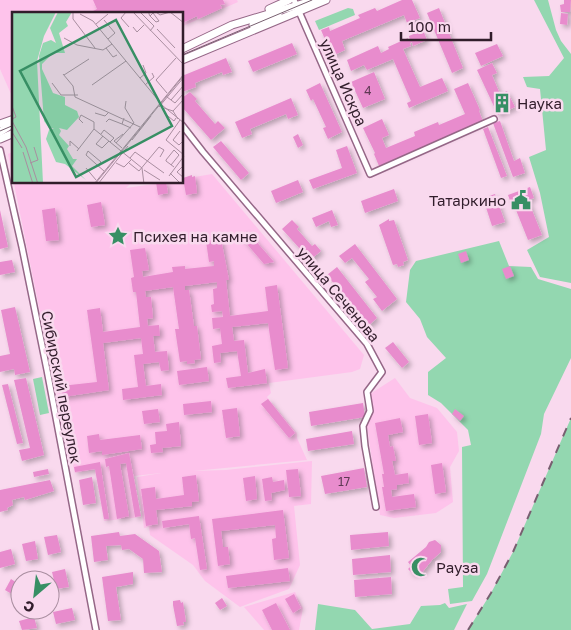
<svg xmlns="http://www.w3.org/2000/svg" width="571" height="630" font-family="'Golos Text',sans-serif">
	<style>
		.built { fill: #fec3eb }
		.green { fill: #93d7b0 }
		.building { fill: #e88ccd; filter: url(#shadow) }
		.lines { fill: none; stroke-linecap: round; stroke-linejoin: round }
		.street-casing { stroke: #956787; stroke-width: 8 }
		.secondary-casing { stroke: #956787; stroke-width: 9 }
		.street { stroke: #fff; stroke-width: 5 }
		.secondary { stroke: #fff; stroke-width: 7 }
		.tram { stroke: #785f70; stroke-width: 1 }
		.rail { stroke: #785f70; stroke-width: 2; stroke-dasharray: 9 9; stroke-linecap: butt }
		.labels { text-anchor: middle; dominant-baseline: central; stroke-width: 5; stroke-linejoin: round; paint-order: stroke }
		.number-label { font-size: 12px; fill: #5f3954 }
		.street-label { font-size: 15px; fill: #311d2b; stroke: #f9d9ee }
		.poi-label { font-size: 15px; fill: #311d2b; stroke: #f9d9ee; text-anchor: start }
		.inset-road { fill: none; stroke: #a98ea0; stroke-width: 1 }
		.view { fill: #378f64; fill-opacity: 0.15; stroke: #378f64; stroke-width: 2.5 }
		.inset-edge { fill: none; stroke: #311d2b; stroke-width: 2.5 }
	</style>
	<defs>
		<filter id="shadow"><feDropShadow dx="3" dy="3" stdDeviation="2.5" flood-color="#0004"/></filter>
	</defs>
	<rect width="100%" height="100%" fill="#f9d9ee"/>
	<g class="built">
		<polygon points="0,0 237,0 238,2 183,26 182,14 14,14 14,92 11,94 0,69"/>
		<polygon points="14,151 14,182 131,183 126,188 161,183 182,182 183,179 212,174 364,355 360,369 352,372 269,383 271,393 267,397 297,433 297,438 307,460 193,471 226,470 312,461 311,504 294,506 300,565 289,589 240,607 205,581 193,565 150,535 149,527 144,528 137,477 161,473 134,476 141,517 104,521 95,470 75,473 62,423 66,420 63,405 58,401 8,154"/>
		<polygon points="395,378 410,398 437,408 457,432 459,451 450,467 453,502 436,513 394,518 380,515 367,426 372,414 370,394"/>
		<polygon points="295,592 303,608 299,630 264,630 244,607"/>
	</g>
	<g class="green">
		<polygon points="534,0 548,0 556,30 561,41 571,54 571,283 540,277 527,250 549,237 540,193 529,157 546,150 540,89 527,87 523,77 549,76 564,58"/>
		<polygon points="348,8 353,9 355,15 319,30 315,21"/>
		<polygon points="499,241 509,266 531,267 538,279 571,289 571,358 544,414 541,434 487,574 472,601 450,604 448,589 463,587 462,447 471,445 468,430 441,403 428,395 428,372 446,358 427,337 420,319 406,302 410,270 416,261"/>
		<polygon points="42,377 49,413 40,415 33,379"/>
		<polygon points="571,418 571,630 468,630 491,593 513,552"/>
		<polygon points="445,603 449,608 467,604 454,630 315,630 318,604 355,610 372,629 410,624 421,606 440,605"/>
	</g>
	<g class="building">
		<polygon points="93,0 223,0 225,4 220,5 222,8 198,19 197,16 182,23 182,14 95,14 93,11 97,9"/>
		<polygon points="402,0 412,0 420,18 407,23 404,15 342,41 345,50 332,56 321,30 329,27 330,31 360,18 358,15 375,8 377,11"/>
		<polygon points="564,0 571,0 570,12 561,12 560,5 564,4"/>
		<polygon points="439,8 463,68 452,73 427,13"/>
		<polygon points="561,13 568,14 567,25 560,24"/>
		<polygon points="423,30 427,40 413,46 412,42 410,43 411,46 403,49 420,87 442,78 448,91 409,108 407,103 411,101 393,59 367,70 364,65 351,71 347,60 378,46 381,53 389,49 388,47 408,38 408,40 410,40 409,36"/>
		<polygon points="292,43 297,54 253,72 248,61"/>
		<polygon points="497,44 503,56 481,66 475,53"/>
		<polygon points="226,58 232,72 223,75 222,72 195,83 196,87 182,92 182,76"/>
		<polygon points="492,63 497,73 492,75 500,94 507,91 515,107 498,115 477,70"/>
		<polygon points="374,72 385,99 363,108 351,82"/>
		<polygon points="320,83 342,132 328,139 323,128 326,127 313,99 311,101 306,90"/>
		<polygon points="468,83 480,110 479,111 483,121 379,166 374,154 375,153 363,128 382,119 389,135 382,138 386,148 415,136 414,132 438,122 439,125 465,114 454,89"/>
		<polygon points="190,92 197,99 195,101 215,124 218,121 225,128 211,140 182,107 182,98"/>
		<polygon points="291,98 298,115 288,119 286,114 250,129 252,134 242,138 235,122"/>
		<polygon points="500,121 514,161 520,158 525,173 513,177 493,123"/>
		<polygon points="488,127 507,176 501,178 483,129"/>
		<polygon points="298,134 303,145 298,148 293,137"/>
		<polygon points="221,141 249,173 241,180 213,147"/>
		<polygon points="347,146 357,173 313,189 309,180 342,168 336,150"/>
		<polygon points="192,175 192,177 195,176 197,193 186,195 183,178"/>
		<polygon points="298,180 303,192 276,203 271,191"/>
		<polygon points="156,182 166,182 168,193 158,195"/>
		<polygon points="530,187 534,198 528,200 542,235 528,240 514,205 512,206 508,195"/>
		<polygon points="394,189 398,201 365,213 361,201"/>
		<polygon points="495,194 505,222 492,226 483,198"/>
		<polygon points="101,202 105,225 91,227 87,205"/>
		<polygon points="55,208 59,240 46,241 42,210"/>
		<polygon points="0,210 8,247 0,249"/>
		<polygon points="332,210 338,225 331,227 329,221 316,227 312,218"/>
		<polygon points="389,219 389,221 394,220 408,260 403,262 404,265 398,267 397,264 393,265 379,225"/>
		<polygon points="292,220 299,227 297,229 312,246 315,244 321,251 310,260 282,229"/>
		<polygon points="247,231 274,262 264,264 241,237"/>
		<polygon points="221,239 229,280 226,280 230,316 268,311 265,287 277,285 288,368 275,370 268,323 232,327 234,341 244,340 248,373 265,369 267,383 228,388 226,378 241,376 237,351 220,353 221,362 214,363 212,346 222,344 220,328 213,329 212,318 223,317 222,311 212,312 211,305 214,304 213,289 217,288 217,282 185,286 185,290 189,290 194,326 197,326 201,359 194,360 195,363 187,364 187,361 180,362 175,329 179,329 173,287 145,291 146,297 151,297 153,318 147,319 148,326 159,325 160,336 153,336 155,352 167,351 169,370 161,371 159,362 143,364 146,386 161,384 162,395 123,400 122,389 138,387 134,355 143,354 141,338 103,343 109,390 63,397 61,386 97,382 87,310 100,308 103,332 140,327 136,292 133,292 131,278 134,277 130,250 145,248 149,270 142,271 143,277 173,272 172,267 185,266 185,269 214,266 214,261 209,262 206,241"/>
		<polygon points="355,244 397,299 382,311 373,299 377,297 365,282 369,279 352,258 345,263 339,256"/>
		<polygon points="466,251 469,260 461,263 458,254"/>
		<polygon points="12,260 15,272 0,275 0,262"/>
		<polygon points="510,266 514,276 506,279 502,269"/>
		<polygon points="337,267 377,318 368,326 327,275"/>
		<polygon points="15,307 30,372 15,375 14,369 0,372 0,356 10,354 1,310"/>
		<polygon points="393,342 409,362 402,368 385,348"/>
		<polygon points="207,367 209,381 179,385 177,371"/>
		<polygon points="26,378 44,455 22,461 19,450 30,448 14,380"/>
		<polygon points="8,384 23,443 17,444 2,385"/>
		<polygon points="268,399 295,433 289,438 261,404"/>
		<polygon points="211,401 212,412 184,415 183,404"/>
		<polygon points="363,403 365,417 311,426 309,412"/>
		<polygon points="237,408 240,436 226,438 222,410"/>
		<polygon points="158,409 160,422 144,424 142,411"/>
		<polygon points="455,409 464,416 460,421 452,414"/>
		<polygon points="428,414 432,443 419,445 415,416"/>
		<polygon points="400,418 403,432 388,435 390,447 393,446 396,461 392,461 395,475 408,473 409,483 397,485 397,489 391,490 392,497 414,494 416,507 386,511 382,487 384,487 382,474 384,474 375,423"/>
		<polygon points="179,422 181,446 162,448 163,452 151,453 150,445 156,444 155,432 167,431 166,424"/>
		<polygon points="352,431 354,444 308,451 306,439"/>
		<polygon points="99,434 100,440 140,435 142,449 102,455 102,451 89,453 87,436"/>
		<polygon points="129,453 141,516 135,517 126,463 120,464 129,516 117,519 109,466 106,467 105,459"/>
		<polygon points="100,462 109,519 104,519 95,469 75,472 74,467"/>
		<polygon points="442,463 446,492 435,494 431,465"/>
		<polygon points="364,468 367,487 325,494 321,476"/>
		<polygon points="48,469 49,474 34,477 33,472"/>
		<polygon points="298,469 301,496 289,497 286,470"/>
		<polygon points="196,475 199,501 192,502 192,506 156,510 158,524 146,526 141,489 155,487 156,499 184,495 182,477"/>
		<polygon points="255,476 257,499 246,501 243,478"/>
		<polygon points="92,477 96,503 83,505 79,480"/>
		<polygon points="272,477 273,482 284,480 285,490 271,493 272,500 265,501 262,479"/>
		<polygon points="50,480 54,491 25,500 24,497 12,500 13,505 7,508 8,510 0,512 0,490"/>
		<polygon points="283,510 289,558 274,560 272,539 276,538 275,525 221,531 223,547 228,547 230,564 218,566 212,519"/>
		<polygon points="199,516 207,569 200,570 195,538 191,539 189,524 163,528 162,521"/>
		<polygon points="119,532 120,536 135,534 159,551 162,572 144,573 143,559 129,549 122,550 121,545 106,546 108,560 94,562 91,536"/>
		<polygon points="388,532 389,546 351,550 350,535"/>
		<polygon points="57,535 61,552 48,555 44,537"/>
		<polygon points="435,540 441,545 441,552 432,560 421,574 417,571 414,575 408,569 411,566 408,562 426,547 429,542"/>
		<polygon points="35,541 38,559 26,561 22,544"/>
		<polygon points="11,549 15,564 0,568 0,552"/>
		<polygon points="390,555 391,572 353,575 352,559"/>
		<polygon points="288,568 290,581 228,588 226,576"/>
		<polygon points="65,569 69,587 56,589 52,572"/>
		<polygon points="133,572 133,584 116,587 121,620 108,621 102,577"/>
		<polygon points="391,577 392,594 355,597 354,580"/>
		<polygon points="11,579 20,585 20,599 5,590"/>
		<polygon points="294,594 301,608 293,613 285,599"/>
		<polygon points="222,598 227,606 220,610 215,603"/>
		<polygon points="180,600 181,603 183,602 186,622 183,622 184,625 177,626 173,605 173,601"/>
		<polygon points="276,603 290,630 272,630 262,610"/>
		<polygon points="72,608 75,620 56,624 53,612"/>
		<polygon points="34,617 37,628 22,630 19,621"/>
	</g>
	<g class="lines">
		<defs>
			<g id="street">
				<polyline points="294,0 370,174 494,119"/>
				<polyline points="182,125 203,152 367,344 382,372 367,392 370,411 363,426 365,446 376,507"/>
				<polyline points="0,150 22,247 47,370 96,630"/>
			</g>
			<g id="secondary">
				<polyline points="269,9 289,0"/>
				<polyline points="253,25 278,14"/>
				<polyline points="182,49 232,25 315,0"/>
				<polyline points="182,60 326,0"/>
				<polyline points="0,124 14,119"/>
				<polyline points="0,132 14,123"/>
				<polyline points="0,139 14,133"/>
			</g>
		</defs>
		<use href="#street" class="street-casing"/>
		<use href="#secondary" class="secondary-casing"/>
		<use href="#street" class="street"/>
		<use href="#secondary" class="secondary"/>
		<g class="tram">
			<polyline points="182,55 312,0"/>
			<polyline points="0,131 14,125"/>
		</g>
		<polyline class="rail" points="468,630 491,593 513,552 571,418"/>
	</g>
	<defs>
		<symbol id="building-bare" viewBox="-9 -9 18 18"><path d="M-4-6H4V6H1V3H-1V6H-4ZM-2.5-4.3h1.7v1.8h-1.7ZM.8-4.3h1.7v1.8H.8ZM-2.5-1h1.7V.8h-1.7ZM.8-1h1.7V.8H.8Z" fill="#378f64" stroke="#f9d9ee" stroke-width="2.5" paint-order="stroke"/></symbol>
		<symbol id="civic-bare" viewBox="-9 -9 18 18"><path d="M-.6-6.5H3V-4.5H.6V-3L4-1V1h2V6H-6V1h2V-1L-.6-3ZM-1.2 2.5V6h2.4V2.5Z" fill="#378f64" stroke="#f9d9ee" stroke-width="2.5" paint-order="stroke"/></symbol>
		<symbol id="sight-bare" viewBox="-9 -9 18 18"><path d="M0-6L1.8-2.2L6-1.7L2.9 1.2L3.7 5.4L0 3.3L-3.7 5.4L-2.9 1.2L-6-1.7L-1.8-2.2Z" fill="#378f64" stroke="#f9d9ee" stroke-width="2.5" paint-order="stroke"/></symbol>
		<symbol id="mosque-bare" viewBox="-9 -9 18 18"><path d="M3.5-4.9A6 6 0 1 0 3.5 4.9A5 5 0 1 1 3.5-4.9Z" fill="#378f64" stroke="#f9d9ee" stroke-width="2.5" paint-order="stroke"/></symbol>
	</defs>
	<g fill-rule="evenodd">
		<use href="#building-bare" x="488" y="89" width="28" height="28"/>
		<use href="#civic-bare" x="507" y="186" width="28" height="28"/>
		<use href="#sight-bare" x="104" y="222" width="28" height="28"/>
		<use href="#mosque-bare" x="407" y="553" width="28" height="28"/>
	</g>
	<g class="labels">
		<g class="number-label">
			<text x="368" y="90">4</text>
			<text x="344" y="481">17</text>
		</g>
		<g class="street-label">
			<text transform="translate(344 82) rotate(66)">улица Искра</text>
			<text transform="translate(339 294) rotate(50)">улица Сеченова</text>
			<text transform="translate(62 387) rotate(79)">Сибирский переулок</text>
		</g>
		<g class="poi-label">
			<text x="517" y="103">Наука</text>
			<text x="506" y="200" text-anchor="end">Татаркино</text>
			<text x="133" y="236">Психея на камне</text>
			<text x="436" y="567">Рауза</text>
		</g>
	</g>
	<g transform="translate(12 12)">
		<rect width="171" height="171" fill="#f9d9ee"/>
		<path d="M0,0H44L32,24L25,49L31,171H0ZM46,0H60L54,10L56,14L47,21L53,41H41L30,52V57L41,81L53,85V93L65,99L67,105L55,118L47,116L49,119L47,123L57,134L55,137L61,147H65L60,154L74,168L53,152L44,150L34,127L37,118L42,116H37L32,109L27,44L31,31L39,28L44,31L38,16Z" fill="#93d7b0"/>
		<path class="inset-road" d="M61,0V7L83,36M114,0L109,6L117,15M121,0L172,53M128,0L142,14L138,19M137,0V2L138,4L144,10L147,9L141,1L138,4M144,0L148,3L158,0M158,0L172,11M68,2L81,9L151,94L172,111M92,8L103,21L96,27M84,12L96,2M121,15L125,20L132,13M145,17L163,36M52,26L65,33L91,38L100,32M94,36L101,45L105,43M51,62L61,74L63,85L128,115M52,63L77,47M128,66L134,61L131,53M40,71L49,83H66M80,73L114,49M133,73L142,65L140,61M155,81L144,68L164,46M155,85L163,91L172,81M159,88L172,73M114,89L113,96L122,111M0,94L4,105L0,107M147,95L172,65M152,96L161,99L166,107M161,99L172,87M83,101L93,104L97,100M152,101L162,109L164,106M112,106L110,112L119,116M168,108L154,128L172,143M0,109L14,135L26,172M94,110L97,107L110,112M71,111L67,107L69,103L82,110V117M82,117L130,156L132,172M168,119L161,128L167,133L172,128M0,120L10,136M89,122L92,118L102,126L98,130M91,124L84,132L90,136L97,129M120,128L139,104M104,131L122,111M58,134V129L67,137M110,136L102,129L111,122M65,139L82,117M11,140L21,172M118,146L123,140L152,161M18,151L26,148L22,135M104,151L112,155L120,147M117,151L127,159L147,135L152,138L148,145M86,153L89,150L76,139L74,143L84,152L92,159M159,153L167,143L162,138L154,148V149L162,155M172,153L165,160L172,166M74,156L84,168M132,158L148,168M158,161L169,172M157,164L172,144M82,172L172,62M83,172L172,63M86,172L116,134"/>
		<path class="view" d="M104,8L160,114L64,165L8,59Z"/>
		<rect width="171" height="171" class="inset-edge"/>
	</g>
	<g transform="translate(35 595) rotate(208)"><circle r="24" fill="#f9d9ee" stroke="#a98ea0"/>
	<path d="M0-4L9 19L0 12L-9 19Z" fill="#378f64"/>
	<text y="-8" font-size="14" font-weight="bold" text-anchor="middle" fill="#311d2b">С</text>
	</g>
	<path d="M401 32v8h90v-8" fill="none" stroke="#311d2b" stroke-width="2.5"/>
	<text x="408" y="32" font-size="15" fill="#311d2b" stroke="#f9d9ee" stroke-width="4" paint-order="stroke">100 m</text>
</svg>
